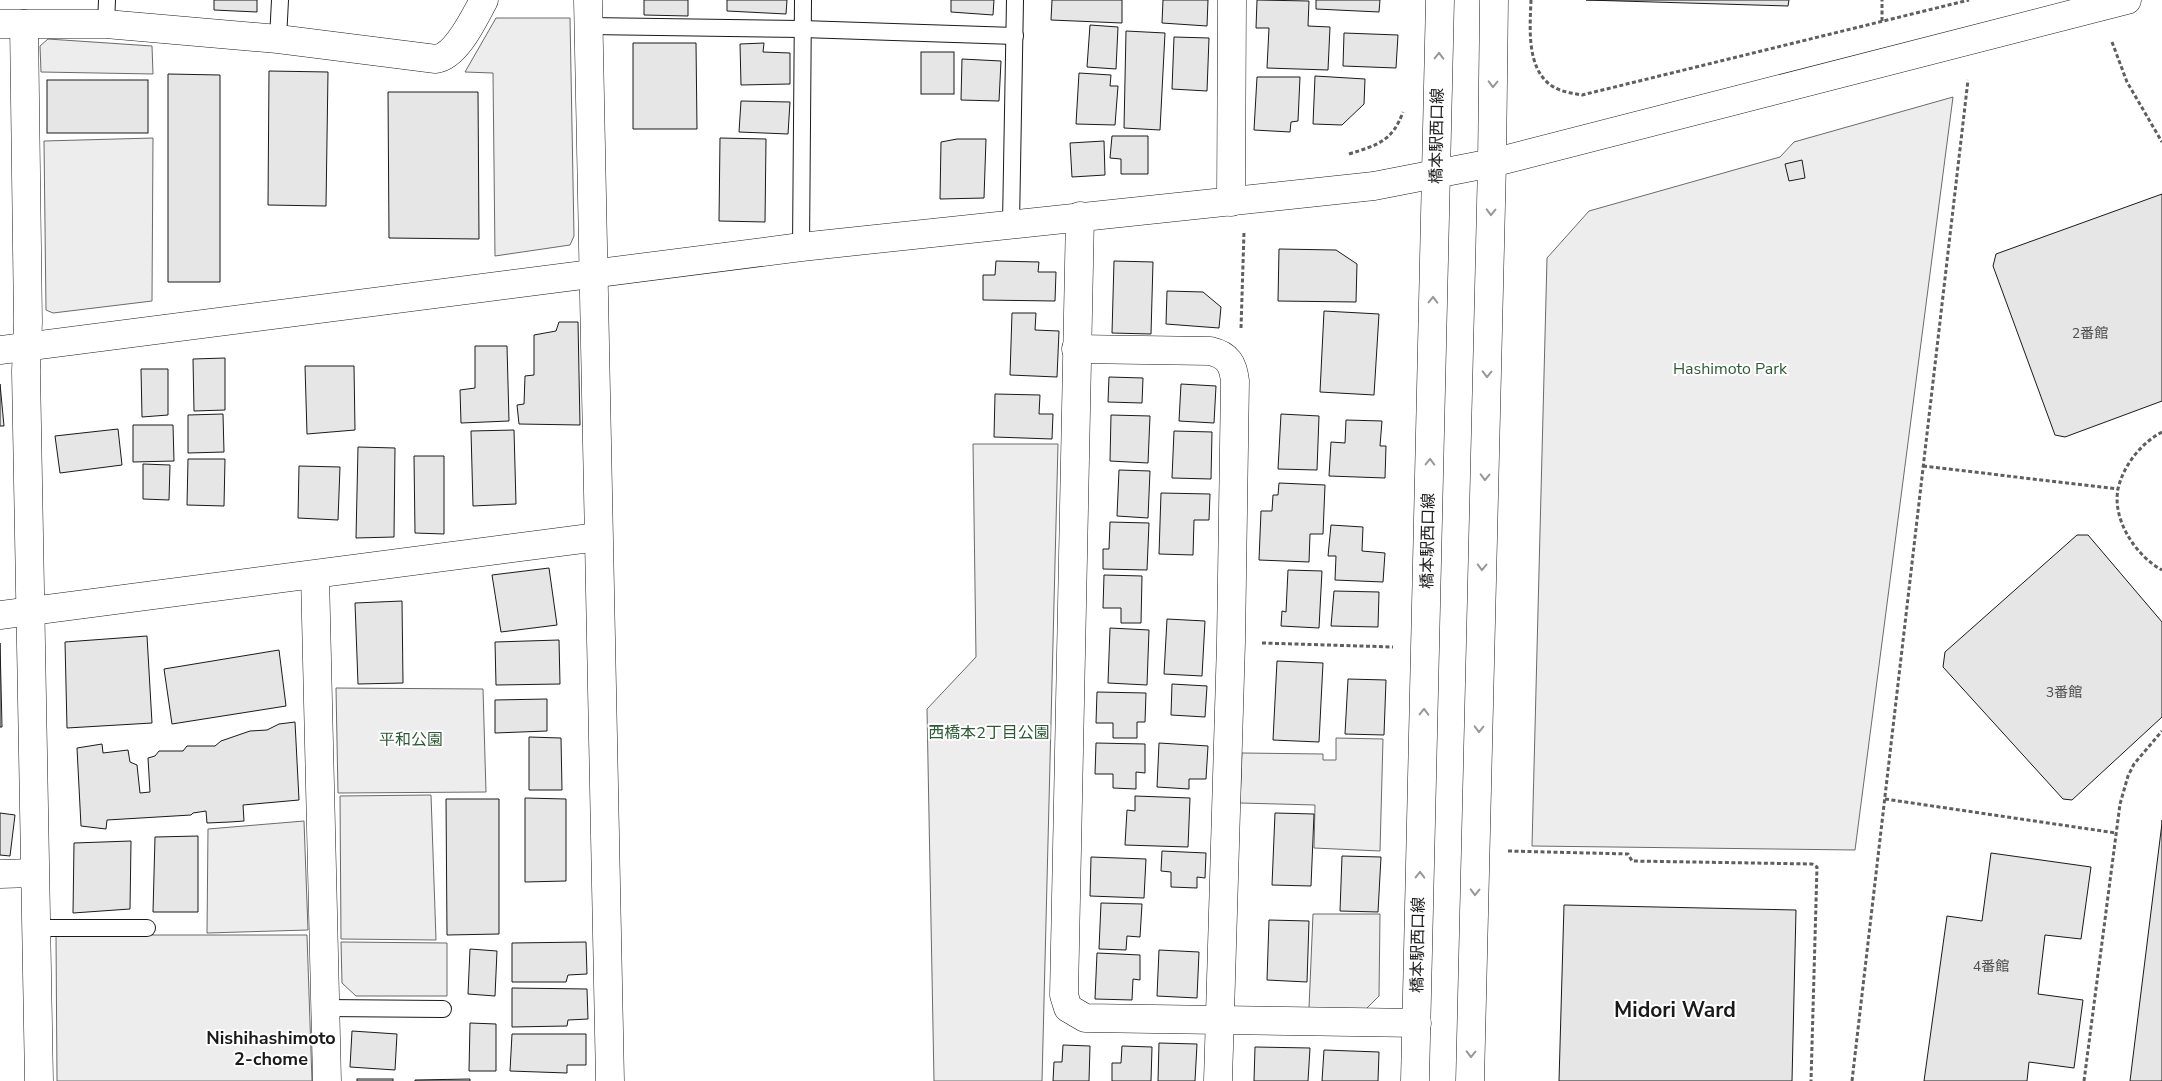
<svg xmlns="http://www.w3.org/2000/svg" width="2162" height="1081" font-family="'Nunito Sans','Noto Sans JP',sans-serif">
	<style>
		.built { fill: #ededed; stroke: #6a6a6a }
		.building { fill: #e6e6e6; stroke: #1a1a1a }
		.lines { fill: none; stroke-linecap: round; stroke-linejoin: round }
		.service-casing { stroke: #1a1a1a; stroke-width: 18 }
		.minor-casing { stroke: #1a1a1a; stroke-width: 29 }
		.tertiary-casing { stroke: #1a1a1a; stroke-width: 29 }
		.path { stroke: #5f5f5f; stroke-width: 3; stroke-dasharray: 4 2.5; stroke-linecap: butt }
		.service { stroke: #fff; stroke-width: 16 }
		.minor { stroke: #fff; stroke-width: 28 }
		.tertiary { stroke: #fff; stroke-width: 28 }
		.oneway { stroke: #989898 }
		.labels { text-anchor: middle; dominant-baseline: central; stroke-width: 4; stroke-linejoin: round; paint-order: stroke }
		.number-label { font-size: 14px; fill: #4d4d4d }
		.street-label { font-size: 16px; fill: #1a1a1a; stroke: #fff }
		.park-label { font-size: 16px; fill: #2b5a34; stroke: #fff }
		.neighbourhood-label { font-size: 18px; font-weight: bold; fill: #1a1a1a; stroke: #fff }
		.district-label { font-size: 21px; font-weight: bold; fill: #1a1a1a; stroke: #fff }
	</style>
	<rect width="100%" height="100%" fill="#fff"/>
	<g class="built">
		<polygon points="496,18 570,18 574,236 570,245 495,256 493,73 465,72"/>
		<polygon points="48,39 152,46 153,74 41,72 40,46"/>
		<polygon points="1953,97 1855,850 1532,846 1547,258 1589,211 1780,157 1794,142"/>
		<polygon points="153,138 152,301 53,313 46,310 44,141"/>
		<polygon points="973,444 1058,444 1042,1081 934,1081 927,709 976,657"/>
		<polygon points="336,688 483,689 486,792 338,793"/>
		<polygon points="1336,738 1383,739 1380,851 1314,848 1315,805 1240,803 1242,753 1323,754 1323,760 1336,760"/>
		<polygon points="431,795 436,940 341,939 340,796"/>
		<polygon points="304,821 308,930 207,933 208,829"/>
		<polygon points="1313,914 1380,914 1379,996 1366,1009 1309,1008"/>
		<polygon points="56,935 307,935 312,1081 57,1081"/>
		<polygon points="341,942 447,943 447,996 356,996 342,983"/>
	</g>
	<g class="building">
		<polygon points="214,0 257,0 257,12 214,10"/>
		<polygon points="644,0 688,0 688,16 644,15"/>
		<polygon points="727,0 787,0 786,14 727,11"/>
		<polygon points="951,0 994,0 993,15 951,12"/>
		<polygon points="1052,0 1122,0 1122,23 1051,20"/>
		<polygon points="1163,0 1208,0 1207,26 1162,23"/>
		<polygon points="1257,0 1309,1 1308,26 1330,27 1328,70 1267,68 1269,28 1256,28"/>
		<polygon points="1316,0 1380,0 1379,12 1316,9"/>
		<polygon points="1586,0 1789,0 1788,6"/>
		<polygon points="1090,25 1118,27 1116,69 1087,67"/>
		<polygon points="1126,31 1165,33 1160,130 1124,128"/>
		<polygon points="1344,33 1398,35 1396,68 1343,66"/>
		<polygon points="1174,37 1209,38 1207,91 1172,89"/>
		<polygon points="633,43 696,43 697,129 633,129"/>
		<polygon points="764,43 763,52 790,53 790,84 741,85 740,44"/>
		<rect x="921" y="52" width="33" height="42"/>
		<polygon points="962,59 1001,61 999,101 961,100"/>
		<polygon points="269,71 328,72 326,206 268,205"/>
		<polygon points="1079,73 1111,75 1110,86 1118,86 1115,125 1076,124"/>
		<polygon points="168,74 220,75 220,282 168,282"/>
		<polygon points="1315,76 1365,79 1364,104 1342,125 1313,124"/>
		<polygon points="1257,77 1300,77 1298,121 1291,122 1290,132 1254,130"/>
		<rect x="47" y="80" width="101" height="53"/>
		<polygon points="388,92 478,92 479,239 389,238"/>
		<polygon points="741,101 790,102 788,134 739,132"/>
		<polygon points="1112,136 1148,136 1148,174 1121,174 1121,159 1110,158"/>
		<polygon points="720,138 766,139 765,222 719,221"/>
		<polygon points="957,139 986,139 984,198 940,199 941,142"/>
		<polygon points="1104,141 1105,175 1072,177 1070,143"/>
		<polygon points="1802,160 1805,178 1789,181 1785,164"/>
		<polygon points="2162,194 2162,401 2065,437 2055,435 1993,266 1996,254"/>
		<polygon points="1279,249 1336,250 1357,264 1356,302 1278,301"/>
		<polygon points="996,261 1039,262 1038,272 1056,272 1055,301 983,300 983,275 995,275"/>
		<polygon points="1114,261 1153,262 1151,334 1112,333"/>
		<polygon points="1167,291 1203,292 1221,307 1219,328 1166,324"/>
		<polygon points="1324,311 1379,314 1374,395 1320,392"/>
		<polygon points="1012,313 1036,313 1035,330 1059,331 1057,377 1010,375"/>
		<polygon points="559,322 578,322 580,425 519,424 517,405 524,404 525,376 534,375 534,335 556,331"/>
		<polygon points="475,346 507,346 509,421 461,423 460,390 475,388"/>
		<polygon points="225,358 225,410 194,411 193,359"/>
		<polygon points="305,366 354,366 355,430 307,434"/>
		<polygon points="141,369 168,369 168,415 142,417"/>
		<polygon points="1109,377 1143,378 1142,403 1108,402"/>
		<polygon points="0,384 4,426 0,426"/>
		<polygon points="1181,384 1216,386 1214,423 1179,421"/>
		<polygon points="995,394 1040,395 1039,414 1053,414 1052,439 994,437"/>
		<polygon points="223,414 224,452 188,453 188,415"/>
		<polygon points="1281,414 1319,416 1317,470 1278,469"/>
		<polygon points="1111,415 1150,416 1148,463 1110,461"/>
		<polygon points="1346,420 1382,421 1380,446 1386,446 1385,478 1329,476 1331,442 1345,443"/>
		<polygon points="133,425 173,425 174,461 133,462"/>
		<polygon points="118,429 122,465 60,473 55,436"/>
		<polygon points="514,430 516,504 473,506 471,431"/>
		<polygon points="1174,431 1212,432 1211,479 1172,478"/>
		<polygon points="358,447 395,448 394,537 356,538"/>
		<polygon points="414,456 444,456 444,534 415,533"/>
		<polygon points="188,459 225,459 224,506 187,505"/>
		<polygon points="143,464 170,465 169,500 143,499"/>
		<polygon points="299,466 340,467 338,520 298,518"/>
		<polygon points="1119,470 1150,471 1148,518 1117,516"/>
		<polygon points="1279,483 1325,485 1323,534 1310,534 1309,562 1259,560 1261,511 1272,511 1273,495 1278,495"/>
		<polygon points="1161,493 1210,494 1209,520 1194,520 1193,555 1159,554"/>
		<polygon points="1110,522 1149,523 1147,570 1103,569 1103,549 1109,549"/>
		<polygon points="1331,525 1363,527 1362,551 1385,553 1383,582 1335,580 1336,556 1328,556"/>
		<polygon points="2077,535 2088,535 2162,622 2162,717 2072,800 2063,799 1943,667 1945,652"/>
		<polygon points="549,568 557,625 501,632 492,575"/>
		<polygon points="1288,570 1322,571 1319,628 1281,626 1282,611 1286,612"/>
		<polygon points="1104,575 1142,576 1141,623 1121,623 1121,608 1103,608"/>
		<polygon points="1334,591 1379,592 1378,627 1331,626"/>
		<polygon points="402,601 403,683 358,684 355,603"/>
		<polygon points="1167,619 1205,621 1202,676 1164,674"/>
		<polygon points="1110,628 1149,630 1147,685 1108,683"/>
		<polygon points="147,636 152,723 67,728 65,642"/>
		<polygon points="559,640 560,684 496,685 495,642"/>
		<polygon points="0,643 2,727 0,727"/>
		<polygon points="279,650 286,706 172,724 164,669"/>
		<polygon points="1277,661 1323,663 1319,742 1273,740"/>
		<polygon points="1348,679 1386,680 1384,735 1345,734"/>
		<polygon points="1172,684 1207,686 1205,717 1171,715"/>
		<polygon points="1097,692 1146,693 1145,722 1137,722 1137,738 1113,738 1113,723 1096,723"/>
		<polygon points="547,699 547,731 495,733 495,700"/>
		<polygon points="295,722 299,800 243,805 244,821 230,822 207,823 206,811 193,813 191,815 107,820 106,829 81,826 77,748 102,744 103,753 128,750 130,762 137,765 140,793 150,792 148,758 155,756 159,751 183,751 187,746 215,746 221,741 250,731 267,730 279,724"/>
		<polygon points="529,737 561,738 562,790 529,790"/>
		<polygon points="1096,743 1145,744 1145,773 1136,772 1136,789 1113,788 1113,774 1095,774"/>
		<polygon points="1159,743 1208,746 1206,779 1189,779 1189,789 1157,787"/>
		<polygon points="1135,796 1190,798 1188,847 1125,845 1127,810 1135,811"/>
		<polygon points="525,798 566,799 566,881 525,882"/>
		<polygon points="446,799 499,799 499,934 447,935"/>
		<polygon points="0,813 15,815 10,856 0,855"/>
		<polygon points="1275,813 1314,814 1311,886 1272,885"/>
		<polygon points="2162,820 2162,1081 2130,1081 2162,823"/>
		<polygon points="198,836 198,912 153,912 155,837"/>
		<polygon points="131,841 130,909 73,913 74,843"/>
		<polygon points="1162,851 1206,853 1205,878 1197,877 1197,888 1171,887 1171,872 1161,871"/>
		<polygon points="1991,853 2091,867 2081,939 2045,935 2038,994 2083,1000 2074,1068 2029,1062 2027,1081 1924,1081 1947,916 1982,921"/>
		<polygon points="1342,856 1381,857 1378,912 1340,911"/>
		<polygon points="1091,857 1146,859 1144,898 1090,896"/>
		<polygon points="1101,903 1142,904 1140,937 1127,936 1126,950 1099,949"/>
		<polygon points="1564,905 1796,910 1792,1081 1559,1081"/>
		<polygon points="1269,920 1309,921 1307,982 1267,980"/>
		<polygon points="586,942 587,974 568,975 566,982 512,982 512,943"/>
		<polygon points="470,949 497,951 495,996 468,994"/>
		<polygon points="1159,950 1199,952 1197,998 1157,996"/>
		<polygon points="1097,953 1140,955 1140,980 1133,979 1132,1000 1095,999"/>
		<polygon points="512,988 587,989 588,1019 568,1020 567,1026 512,1027"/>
		<polygon points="470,1023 496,1024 496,1071 469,1071"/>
		<polygon points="352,1031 397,1034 395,1070 350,1067"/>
		<polygon points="512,1034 586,1034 586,1065 567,1065 567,1073 510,1071"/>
		<polygon points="1159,1043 1197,1044 1195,1081 1158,1081"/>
		<polygon points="1063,1045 1090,1046 1089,1081 1053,1081 1054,1062 1062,1062"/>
		<polygon points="1122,1046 1152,1047 1151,1081 1112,1081 1112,1063 1121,1063"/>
		<polygon points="1255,1047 1310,1048 1308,1081 1254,1081"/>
		<polygon points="1324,1050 1379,1052 1378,1081 1322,1081"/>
		<rect x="357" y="1079" width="36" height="2"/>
		<polygon points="470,1079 470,1081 415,1081 415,1080"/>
	</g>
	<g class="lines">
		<defs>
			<g id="service">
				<polyline points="106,24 107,0"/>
				<polyline points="589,26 802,29 1015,36"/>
				<polyline points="278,39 280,0"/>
				<polyline points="1011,223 1015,0"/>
				<polyline points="801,247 803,0"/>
				<polyline points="37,928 147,928"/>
				<polyline points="325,1008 443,1009"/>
			</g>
			<g id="minor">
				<polyline points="588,0 610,1081"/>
				<path d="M0,24H106L278,39L436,59C457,56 474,18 484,0"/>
				<polyline points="24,24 28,322 26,371 39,1081"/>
				<polyline points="1231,202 1232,0"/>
				<polyline points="1080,216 1064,995 1068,1008 1085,1018 1417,1023"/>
				<path d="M1076,349L1210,351C1228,355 1233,364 1235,381L1231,642L1218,1081"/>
				<polyline points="315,575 327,1081"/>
				<polyline points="0,615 598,537"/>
				<polyline points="0,874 34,873"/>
			</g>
			<g id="tertiary">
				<polyline points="0,350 801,247 1374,186 1492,163 2127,0"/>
				<polyline points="1415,1081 1440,0"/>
				<polyline points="1470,1081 1492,163 1494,0"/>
			</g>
		</defs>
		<use href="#service" class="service-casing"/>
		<use href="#minor" class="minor-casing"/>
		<use href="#tertiary" class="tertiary-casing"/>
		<g class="path">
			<path d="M1531,0C1530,27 1526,69 1552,86C1561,92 1572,93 1582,95L1969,0"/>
			<polyline points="1882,21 1882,0"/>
			<polyline points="2112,42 2127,82 2162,142"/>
			<path d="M1349,154C1377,145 1392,142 1403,112"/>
			<polyline points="1241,328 1244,232"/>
			<path d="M2162,432C2141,443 2123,466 2118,489C2112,520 2136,556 2162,570"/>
			<polyline points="1923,466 2118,489"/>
			<polyline points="1262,643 1393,647"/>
			<polyline points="1885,799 2116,833"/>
			<polyline points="1508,851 1628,854 1632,861 1812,864 1817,867 1811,1081"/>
			<polyline points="1852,1081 1968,80"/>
			<polyline points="2084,1081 2120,804 2128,776 2134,764 2162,731"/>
		</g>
		<use href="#service" class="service"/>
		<use href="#minor" class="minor"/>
		<use href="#tertiary" class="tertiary"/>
	</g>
	<defs><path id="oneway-chevron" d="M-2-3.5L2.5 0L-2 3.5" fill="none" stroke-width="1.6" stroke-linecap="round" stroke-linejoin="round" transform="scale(1.25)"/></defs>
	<g class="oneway">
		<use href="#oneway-chevron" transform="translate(1439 56) rotate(-89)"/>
		<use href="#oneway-chevron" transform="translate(1493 84) rotate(91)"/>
		<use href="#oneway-chevron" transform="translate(1491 212) rotate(91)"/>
		<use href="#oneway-chevron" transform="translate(1433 300) rotate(-89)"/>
		<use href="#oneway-chevron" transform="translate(1487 374) rotate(91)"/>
		<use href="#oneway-chevron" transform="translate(1430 462) rotate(-89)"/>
		<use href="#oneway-chevron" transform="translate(1485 477) rotate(91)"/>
		<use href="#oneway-chevron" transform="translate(1482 567) rotate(91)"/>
		<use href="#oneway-chevron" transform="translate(1424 712) rotate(-89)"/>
		<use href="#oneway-chevron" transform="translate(1479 729) rotate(91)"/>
		<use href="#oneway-chevron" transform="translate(1420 875) rotate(-89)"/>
		<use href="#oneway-chevron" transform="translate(1475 892) rotate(91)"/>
		<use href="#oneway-chevron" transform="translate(1471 1054) rotate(91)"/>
	</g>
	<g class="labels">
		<g class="number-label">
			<text x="2090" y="333">2番館</text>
			<text x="2064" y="692">3番館</text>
			<text x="1991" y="966">4番館</text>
		</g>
		<g class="street-label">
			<text transform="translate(1437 136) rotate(-89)">橋本駅西口線</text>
			<text transform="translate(1428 541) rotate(-89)">橋本駅西口線</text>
			<text transform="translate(1418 945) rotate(-89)">橋本駅西口線</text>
		</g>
		<g class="park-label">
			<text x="1730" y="369">Hashimoto Park</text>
			<text x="989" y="733">西橋本2丁目公園</text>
			<text x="411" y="740">平和公園</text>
		</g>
		<g class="neighbourhood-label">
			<text x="271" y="1038">Nishihashimoto<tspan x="271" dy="21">2-chome</tspan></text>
		</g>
		<g class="district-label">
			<text x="1675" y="1010">Midori Ward</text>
		</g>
	</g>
</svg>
